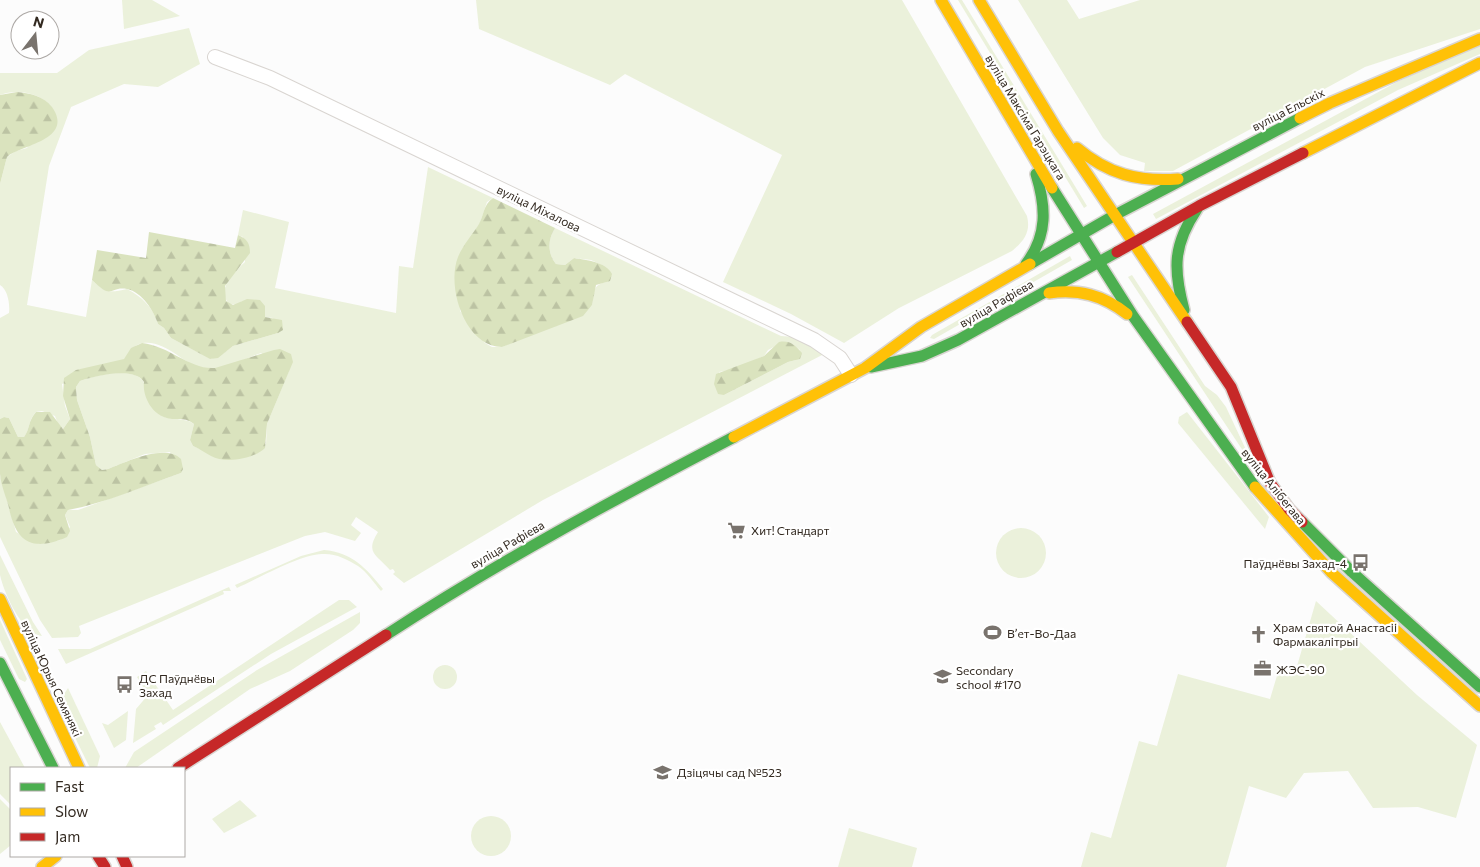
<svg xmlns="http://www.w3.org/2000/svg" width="1480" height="867" font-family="Commissioner,sans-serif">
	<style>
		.green { fill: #ebf1db; fill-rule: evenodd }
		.forest { fill: url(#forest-firs) }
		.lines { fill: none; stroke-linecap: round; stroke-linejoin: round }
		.street-casing { stroke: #d9d5d1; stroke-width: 16 }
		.fast-casing { stroke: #d9d5d1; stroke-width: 14 }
		.slow-casing { stroke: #d9d5d1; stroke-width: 14 }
		.jam-casing { stroke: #d9d5d1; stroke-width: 14 }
		.street { stroke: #fff; stroke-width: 14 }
		.fast { stroke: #4caf50; stroke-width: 11 }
		.slow { stroke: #ffc107; stroke-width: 11 }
		.jam { stroke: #c62828; stroke-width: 11 }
		.labels { text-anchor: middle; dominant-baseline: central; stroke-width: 4.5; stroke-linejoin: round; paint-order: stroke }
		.street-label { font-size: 12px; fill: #322920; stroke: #fff }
		.poi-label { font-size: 12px; fill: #322920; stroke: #fff; text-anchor: start }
	</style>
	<defs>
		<pattern id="forest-firs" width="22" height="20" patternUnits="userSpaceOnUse" patternTransform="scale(1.25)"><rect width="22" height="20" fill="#dae3be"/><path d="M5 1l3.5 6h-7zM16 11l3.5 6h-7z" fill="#bcc3a3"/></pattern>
	</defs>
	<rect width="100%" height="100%" fill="#fcfcfc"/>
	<g class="green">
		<polygon points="122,0 152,0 180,16 124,29"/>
		<path d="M476,0H902L1027,216C1031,232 1024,241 1012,251L899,308L844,343L791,314L723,282L782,155L625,74L610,85L479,29Z"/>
		<polygon points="958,0 962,0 1087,206 1084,208"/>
		<polygon points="1018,0 1067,0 1079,19 1140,0 1480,0 1480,29 1365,67 1173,171 1144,171 1145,163 1120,155 1103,138"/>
		<path d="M189,28L200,64L158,87L124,84L71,107L49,166L27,305L86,317L92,280C106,293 109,293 127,289C142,297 153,307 158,324L164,328L171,338L211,359L224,353L233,346L278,333L273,318L265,317V310L242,301L238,305L229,304C216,289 234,272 245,262L243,237L238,235L243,210L289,222L275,288L396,313L399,266L413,268L428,167L493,198L487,202L480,223L458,258L460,311L485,343L492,347H502L592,305C594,293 592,285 606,282L604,266L591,260L574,258L565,265L556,264C547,253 548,239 555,228L781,336L795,337L824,354L543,500L404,583L393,574L395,572L393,569L390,570C376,554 365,553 378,532L356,517L351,525L361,533L355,541L325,532L305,536L79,626L81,633L78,637L52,638L40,620L0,537V475L16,532L39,544L60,540L70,527L65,515L68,510H78L181,473L170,452L145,454L108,469L102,470L96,465L90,437L77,400L76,387L80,381C94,376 133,366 143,381C149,390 151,406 158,413C167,422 183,416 194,424L190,440L193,446L205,451L212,456L266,444L267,424L289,371L261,353C245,358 223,371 206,369C184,366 167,340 143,343C131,345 131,355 123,360C105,371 82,376 62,384L65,406L70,419L63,429L58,424L55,416L42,411L36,412C27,422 31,428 24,437H18L9,418L4,417L0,419V318L9,313C10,304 8,290 0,285V184L7,157L16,151L27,148L53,109C43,93 17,88 0,95V73H57L89,50ZM783,342L791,343L800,350L796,360L788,362L724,395L719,372L734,369L764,356L768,350Z"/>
		<polygon points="1480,44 1480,54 1398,90 1156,219 1153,214 1395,83"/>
		<polygon points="1070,256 1072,260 934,339 930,338 932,335"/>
		<polygon points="1132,275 1205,386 1217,395 1226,407 1255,469 1128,277"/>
		<polygon points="1187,412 1269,517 1265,529 1178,423 1179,417"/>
		<circle cx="1021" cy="553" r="25"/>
		<path d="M324,550C352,552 367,569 383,589L381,591C374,583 367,572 358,566C347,559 335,553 322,554C301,554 257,579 237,588L235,585L301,556Z"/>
		<path d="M0,555L33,622L42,636C22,634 4,593 0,575C0,568 0,561 0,555Z"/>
		<polygon points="229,587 231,591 223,591 224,594 66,664 58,649 90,649"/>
		<polygon points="339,600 349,600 357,607 271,654 163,725 161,722 154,726 156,729 133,743 136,709 148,695 137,677 146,671 173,710"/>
		<polygon points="1316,601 1417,695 1477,745 1456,818 1418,807 1373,808 1348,771 1304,773 1286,798 1249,786 1226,867 1081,867 1091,832 1111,838 1139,741 1157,746 1178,674 1270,699 1279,669 1295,673"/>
		<polygon points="360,612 360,623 353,630 290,671 250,689 136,768 125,768 134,752 257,670"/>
		<polygon points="0,620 27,679 25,682 19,679 0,640"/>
		<circle cx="445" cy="677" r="12"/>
		<polygon points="68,688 100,756 97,768 90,768 61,709 61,699"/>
		<polygon points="128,711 126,740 114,748 102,723 108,725"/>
		<polygon points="0,722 25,768 11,768 11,805 0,794"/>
		<polygon points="0,799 11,810 11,845 0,854"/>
		<polygon points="240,800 257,816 224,833 212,819"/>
		<circle cx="491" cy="836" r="20"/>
		<polygon points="849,828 917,848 912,867 838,867"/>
	</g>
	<g class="forest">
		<path d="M17,92C29,93 44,96 52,107C75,140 20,145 7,157L0,184V95Z"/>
		<path d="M493,198L555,228C548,239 547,253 556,264L565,265L574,258C587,260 606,262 612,274L610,281L596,285L592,305L583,316L502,347C465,347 446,287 458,257C463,245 472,235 479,224C484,215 483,205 493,198Z"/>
		<path d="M149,232L235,248L238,235C247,239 250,243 250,253L225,286L226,301L233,305L247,299L260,300L265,306V317L282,320L283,330L278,333L233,346L218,358L210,359L171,338L164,328L158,324C154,311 142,292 127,289C109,286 113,301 92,280L97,250L146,258Z"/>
		<path d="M779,342C790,340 795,345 802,353L800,359L788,362L724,395L718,394L714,384L716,374L764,356Z"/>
		<path d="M142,343C170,346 190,370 215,368L274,350L280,349L291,354L293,362L267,424L265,448C254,459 225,464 211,456C204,452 200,449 193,446L190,440L194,424C186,418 181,419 172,419C154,418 142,398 144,382C134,366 95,376 80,381L76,387L77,400L90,437L96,465L102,470L108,469C126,462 165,443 181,459L183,469L181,473C144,486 106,503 68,510L65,515L70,531L67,537C33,552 16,543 9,508C6,496 1,486 0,474C0,456 0,437 0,419L4,417L9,418L18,437H24C31,427 27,423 36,412H50L63,429L70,419L63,396L64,378L76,370L124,359L131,348Z"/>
	</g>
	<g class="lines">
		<defs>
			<polyline id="street" points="215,57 270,78 814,340 840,358 851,375"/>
			<g id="fast">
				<polyline points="1052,188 1133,316 1255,487"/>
				<path d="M1026,264C1048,235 1046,207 1036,174"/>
				<polyline points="1030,264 1115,215 1300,118"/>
				<path d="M1184,310C1173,269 1173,245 1197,209"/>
				<polyline points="871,367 922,356 958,340 1117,252"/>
				<polyline points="1302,522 1352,572 1480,687"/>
				<path d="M386,635C498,562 615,499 734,437"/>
				<polyline points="0,663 53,768"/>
			</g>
			<g id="slow">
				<polyline points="941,0 1052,188"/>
				<polyline points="979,0 1058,131 1187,322"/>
				<polyline points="1300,118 1330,103 1480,39"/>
				<path d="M1077,148C1108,174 1138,182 1178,179"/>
				<polyline points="1303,153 1480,63"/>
				<path d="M1049,293C1079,289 1103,295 1127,314"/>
				<polyline points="734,437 865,368 921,327 1030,264"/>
				<polyline points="1255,487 1332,573 1480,706"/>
				<polyline points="0,599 79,768"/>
				<polyline points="42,867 56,856"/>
			</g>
			<g id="jam">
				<polyline points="1117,252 1199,206 1303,153"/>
				<polyline points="1187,322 1231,387 1270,483 1289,509 1302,522"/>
				<polyline points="178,768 386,635"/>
				<polyline points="98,856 105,867"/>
				<polyline points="122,856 127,867"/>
			</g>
		</defs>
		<use href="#street" class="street-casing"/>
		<use href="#fast" class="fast-casing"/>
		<use href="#slow" class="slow-casing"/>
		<use href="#jam" class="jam-casing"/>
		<use href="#street" class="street"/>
		<use href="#fast" class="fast"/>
		<use href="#slow" class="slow"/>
		<use href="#jam" class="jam"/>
	</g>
	<defs>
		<symbol id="supermarket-bare" viewBox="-9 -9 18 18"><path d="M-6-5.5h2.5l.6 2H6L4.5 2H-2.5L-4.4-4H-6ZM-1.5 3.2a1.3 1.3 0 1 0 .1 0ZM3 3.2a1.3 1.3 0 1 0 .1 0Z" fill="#79736d" stroke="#fff" stroke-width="2.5" paint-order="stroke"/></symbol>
		<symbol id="bus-bare" viewBox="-9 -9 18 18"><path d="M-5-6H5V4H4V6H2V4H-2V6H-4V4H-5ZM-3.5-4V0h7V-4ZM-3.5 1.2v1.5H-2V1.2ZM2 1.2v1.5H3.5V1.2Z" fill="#79736d" stroke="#fff" stroke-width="2.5" paint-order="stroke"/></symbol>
		<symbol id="stadium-bare" viewBox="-9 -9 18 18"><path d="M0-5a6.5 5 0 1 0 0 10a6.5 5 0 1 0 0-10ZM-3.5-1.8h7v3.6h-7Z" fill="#79736d" stroke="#fff" stroke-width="2.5" paint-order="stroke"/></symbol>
		<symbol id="church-bare" viewBox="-9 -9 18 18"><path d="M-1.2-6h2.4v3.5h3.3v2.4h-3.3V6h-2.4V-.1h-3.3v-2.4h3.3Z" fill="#79736d" stroke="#fff" stroke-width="2.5" paint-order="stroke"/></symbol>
		<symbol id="office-bare" viewBox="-9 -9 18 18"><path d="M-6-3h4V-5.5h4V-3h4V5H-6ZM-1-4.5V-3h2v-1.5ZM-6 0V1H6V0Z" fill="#79736d" stroke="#fff" stroke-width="2.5" paint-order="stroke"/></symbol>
		<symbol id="school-bare" viewBox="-9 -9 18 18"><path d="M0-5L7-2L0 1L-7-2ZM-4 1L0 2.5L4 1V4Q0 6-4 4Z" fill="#79736d" stroke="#fff" stroke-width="2.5" paint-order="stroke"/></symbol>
	</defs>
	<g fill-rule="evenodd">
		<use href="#supermarket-bare" x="724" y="518" width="25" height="25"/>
		<use href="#bus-bare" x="1348" y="550" width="25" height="25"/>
		<use href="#stadium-bare" x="980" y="620" width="25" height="25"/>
		<use href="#church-bare" x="1246" y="622" width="25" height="25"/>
		<use href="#office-bare" x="1250" y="656" width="25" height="25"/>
		<use href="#school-bare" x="930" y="664" width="25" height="25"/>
		<use href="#bus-bare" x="112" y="672" width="25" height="25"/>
		<use href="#school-bare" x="650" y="760" width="25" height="25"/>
	</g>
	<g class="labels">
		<g class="street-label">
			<text transform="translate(1288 109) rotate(-27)">вуліца Ельскіх</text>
			<text transform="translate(1026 117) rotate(59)">вуліца Максіма Гарэцкага</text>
			<text transform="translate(539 208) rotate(26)">вуліца Міхалова</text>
			<text transform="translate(996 303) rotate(-30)">вуліца Рафіева</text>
			<text transform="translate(1274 486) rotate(51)">вуліца Алібегава</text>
			<text transform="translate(507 544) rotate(-30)">вуліца Рафіева</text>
			<text transform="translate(52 678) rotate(65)">вуліца Юрыя Семянякі</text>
		</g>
		<g class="poi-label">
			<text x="751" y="530">Хит! Стандарт</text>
			<text x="1347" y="563" text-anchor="end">Паўднёвы Захад-4</text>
			<text x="1273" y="627">Храм святой Анастасіі<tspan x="1273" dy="14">Фармакалітрыі</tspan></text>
			<text x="1007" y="633">Вʼет-Во-Даа</text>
			<text x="1276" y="669">ЖЭС-90</text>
			<text x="956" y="670">Secondary<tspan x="956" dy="14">school #170</tspan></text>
			<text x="139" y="678">ДС Паўднёвы<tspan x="139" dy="14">Захад</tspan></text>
			<text x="677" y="772">Дзіцячы сад №523</text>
		</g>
	</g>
	<rect x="10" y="767" width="175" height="90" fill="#ffffff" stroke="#ada9a6"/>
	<rect x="20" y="783" width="25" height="8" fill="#4caf50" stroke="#ada9a6"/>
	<text x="55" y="792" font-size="15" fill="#322920">Fast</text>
	<rect x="20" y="808" width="25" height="8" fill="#ffc107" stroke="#ada9a6"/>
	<text x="55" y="817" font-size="15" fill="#322920">Slow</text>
	<rect x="20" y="833" width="25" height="8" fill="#c62828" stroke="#ada9a6"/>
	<text x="55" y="842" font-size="15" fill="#322920">Jam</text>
	<g transform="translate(35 35) rotate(16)"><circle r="24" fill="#ffffff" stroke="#ada9a6"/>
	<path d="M0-4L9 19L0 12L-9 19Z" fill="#79736d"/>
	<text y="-8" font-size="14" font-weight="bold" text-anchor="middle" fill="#322920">N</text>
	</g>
</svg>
